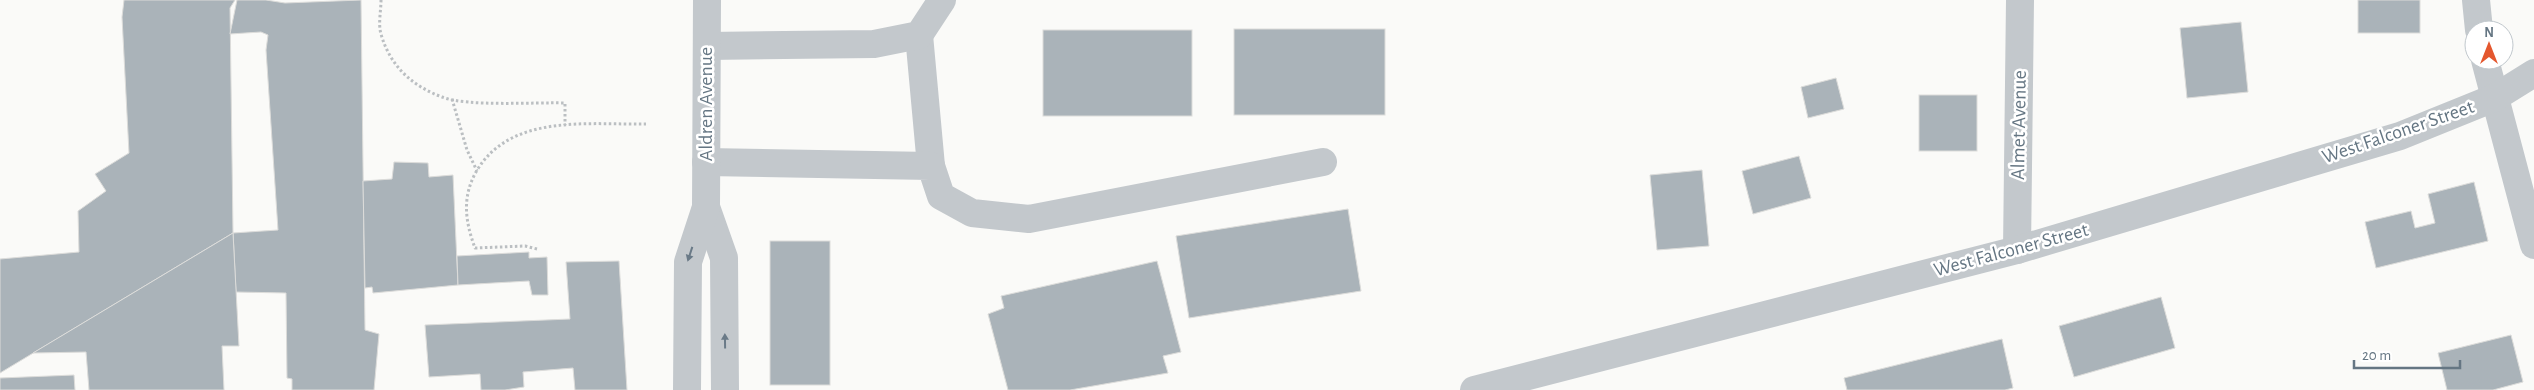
<svg xmlns="http://www.w3.org/2000/svg" width="2534" height="390" font-family="'Alegreya Sans',sans-serif">
	<style>
		.building { fill: #aab3b9; stroke: #dcdcda }
		.lines { fill: none; stroke-linecap: round; stroke-linejoin: round }
		.path { stroke: #bbbfc2; stroke-width: 3; stroke-dasharray: 2.5 2.5; stroke-linecap: butt }
		.minor { stroke: #c3c8cc; stroke-width: 28 }
		.oneway { fill: #6a7a87 }
		.labels { text-anchor: middle; dominant-baseline: central; stroke-width: 5; stroke-linejoin: round; paint-order: stroke }
		.street-label { font-size: 20px; fill: #657683; stroke: #fff }
	</style>
	<rect width="100%" height="100%" fill="#fafaf8"/>
	<g class="building">
		<polygon points="124,0 235,0 230,8 233,233 0,373 0,259 79,252 78,211 106,191 95,174 129,153 122,17"/>
		<polygon points="237,0 266,0 285,3 361,0 365,330 379,334 374,390 292,390 292,379 287,378 286,293 236,292 233,233 278,230 266,50 268,35 261,32 230,34"/>
		<rect x="2358" y="0" width="62" height="33"/>
		<polygon points="2241,22 2248,92 2187,98 2180,28"/>
		<rect x="1234" y="29" width="151" height="86"/>
		<rect x="1043" y="30" width="149" height="86"/>
		<polygon points="1836,78 1844,109 1808,118 1801,87"/>
		<rect x="1919" y="95" width="58" height="56"/>
		<polygon points="1799,156 1811,198 1753,214 1742,171"/>
		<polygon points="394,162 428,163 429,177 453,175 458,285 373,293 372,287 365,288 363,181 392,179"/>
		<polygon points="1702,170 1709,246 1657,250 1650,175"/>
		<polygon points="2474,182 2488,241 2376,268 2365,222 2411,211 2415,228 2435,223 2428,194"/>
		<polygon points="1348,209 1361,291 1189,318 1176,236"/>
		<polygon points="233,233 239,346 222,346 224,390 89,390 86,352 33,353"/>
		<rect x="770" y="241" width="60" height="144"/>
		<polygon points="529,252 529,258 547,257 548,295 532,295 529,281 458,285 457,256"/>
		<polygon points="619,261 627,390 575,390 573,368 523,372 524,387 505,390 481,390 480,374 429,377 425,325 570,319 566,262"/>
		<polygon points="1157,261 1181,352 1163,356 1168,373 1070,390 1008,390 988,314 1004,308 1001,296"/>
		<polygon points="2161,297 2175,348 2074,377 2059,326"/>
		<polygon points="2511,335 2523,382 2493,390 2447,390 2438,353"/>
		<polygon points="2002,339 2013,388 2005,390 1847,390 1844,378"/>
		<polygon points="74,375 75,390 0,390 0,378"/>
	</g>
	<g class="lines">
		<g class="path">
			<path d="M381,0C381,11 378,24 381,34C390,66 412,86 442,97C467,107 535,102 565,103V125"/>
			<polyline points="452,99 467,150 477,171"/>
			<path d="M537,249L525,246L475,248C465,221 462,197 476,172C510,113 588,125 646,124"/>
		</g>
		<g class="minor">
			<polyline points="2476,0 2479,30"/>
			<polyline points="919,35 931,166"/>
			<polyline points="707,46 874,44 919,35 942,0"/>
			<polyline points="2485,60 2534,245"/>
			<polyline points="706,162 931,166 941,196 972,213 1029,219 1323,162"/>
			<polyline points="706,207 724,258 725,390"/>
			<polyline points="2017,250 2020,0"/>
			<polyline points="687,390 688,262 706,207 707,0"/>
			<polyline points="1474,390 2017,250 2400,136 2494,98 2534,73"/>
		</g>
	</g>
	<defs><path id="oneway-solid" d="M-6-.8H1V-3.2L6.5 0L1 3.2V.8H-6Z" transform="scale(1.25)"/></defs>
	<g class="oneway">
		<use href="#oneway-solid" transform="translate(690 254) rotate(108)"/>
		<use href="#oneway-solid" transform="translate(725 341) rotate(-91)"/>
	</g>
	<g class="labels">
		<g class="street-label">
			<text transform="translate(706 104) rotate(-90)">Aldren Avenue</text>
			<text transform="translate(2019 125) rotate(-89)">Almet Avenue</text>
			<text transform="translate(2398 132) rotate(-19)">West Falconer Street</text>
			<text transform="translate(2011 250) rotate(-15)">West Falconer Street</text>
		</g>
	</g>
	<g transform="translate(2489 45)"><circle r="24" fill="#ffffff" stroke="#c1c8cd"/>
	<path d="M0-4L9 19L0 12L-9 19Z" fill="#e4572e"/>
	<text y="-8" font-size="14" font-weight="bold" text-anchor="middle" fill="#657683">N</text>
	</g>
	<path d="M2354 360v8h106v-8" fill="none" stroke="#657683" stroke-width="2.5"/>
	<text x="2362" y="360" font-size="15" fill="#657683" stroke="#ffffff" stroke-width="4" paint-order="stroke">20 m</text>
</svg>
